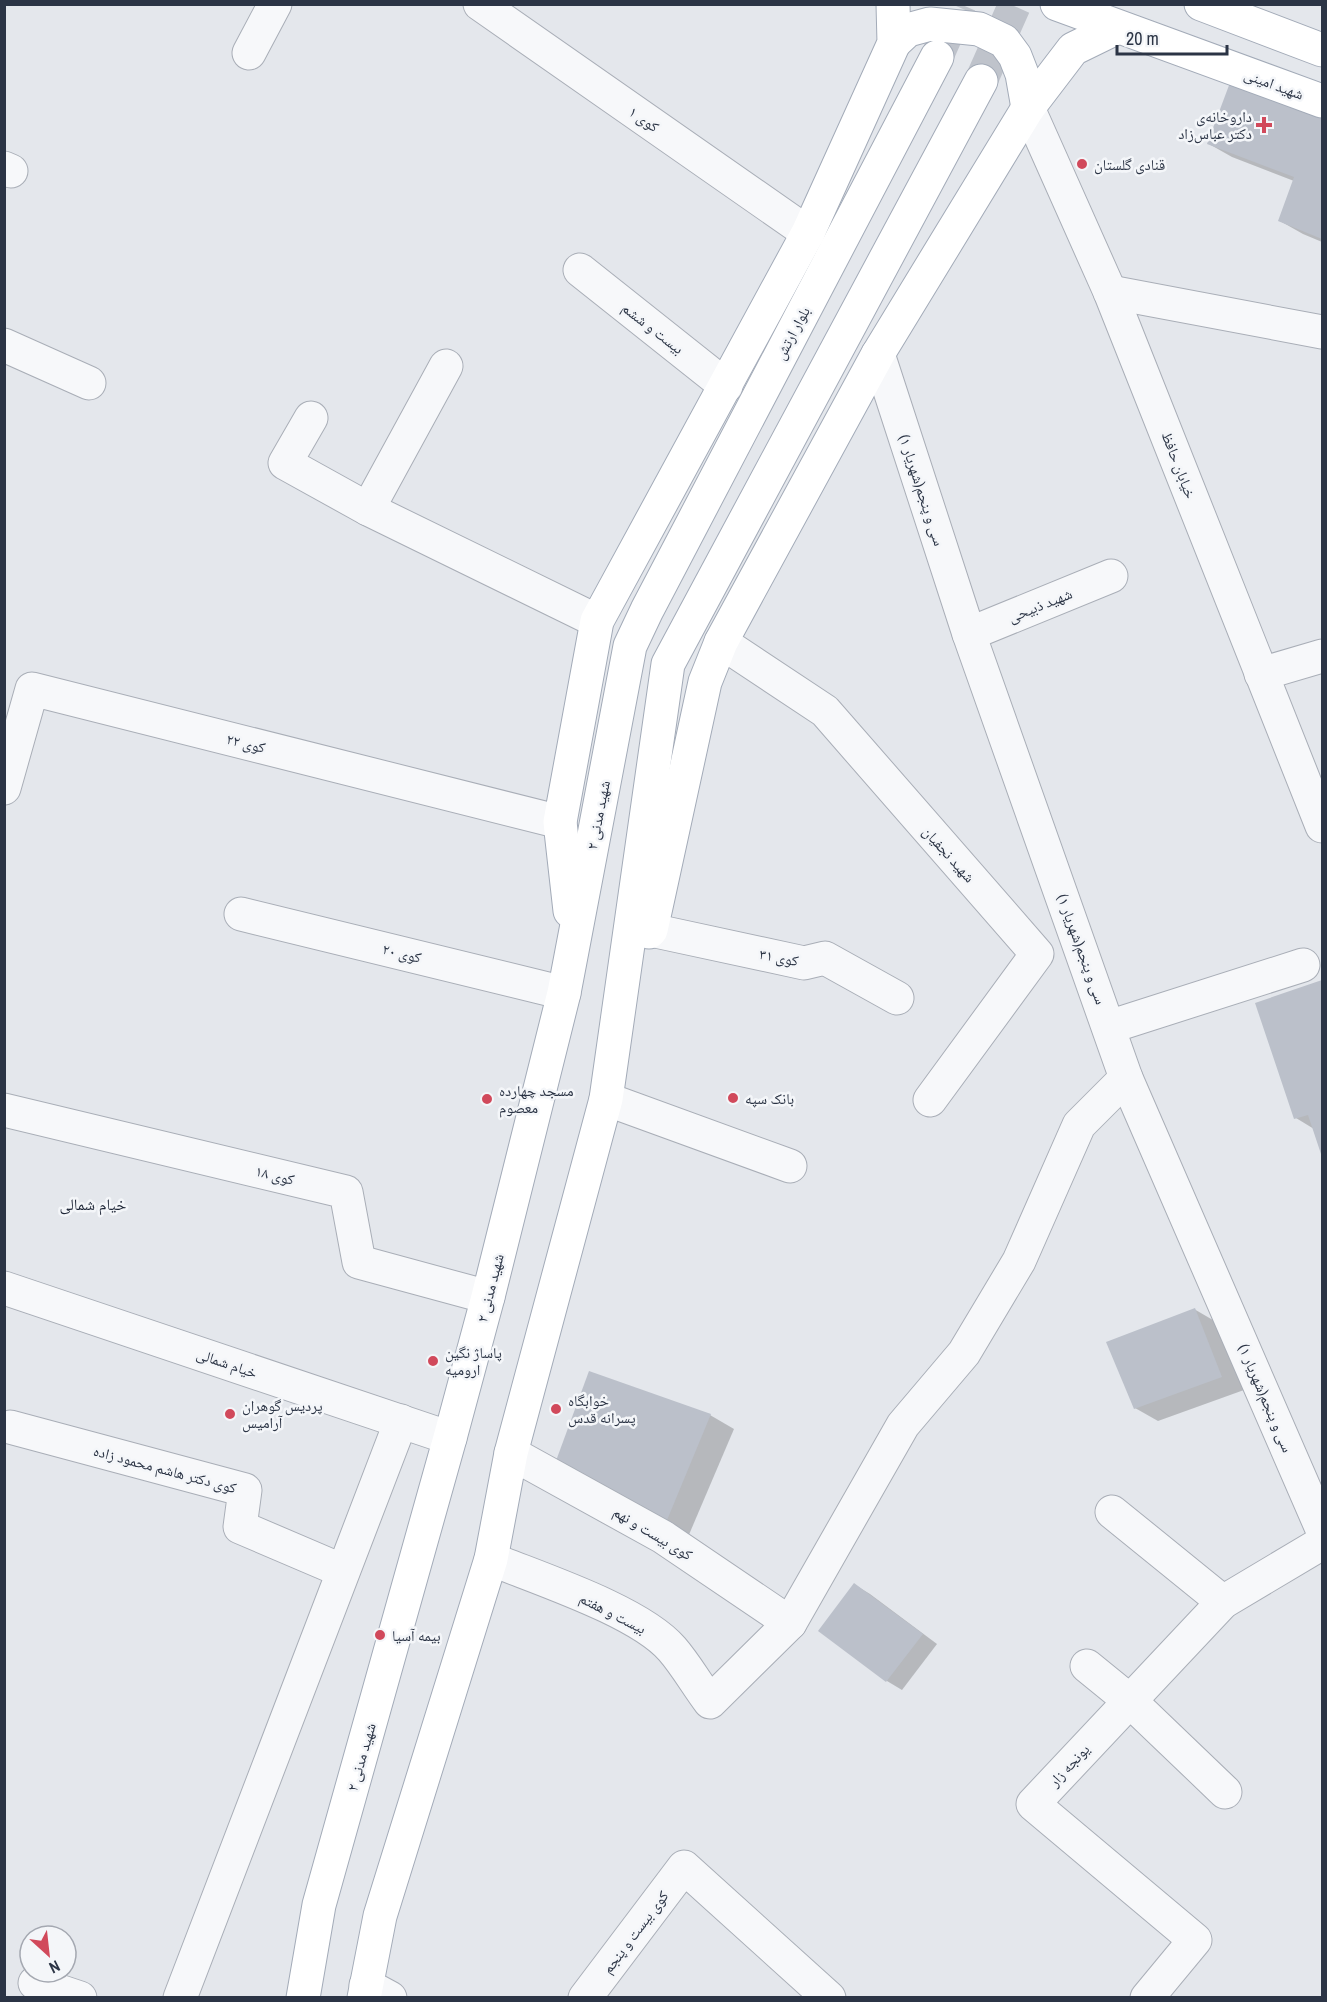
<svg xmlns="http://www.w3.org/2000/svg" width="1327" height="2002" font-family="'Archivo Narrow','Noto Naskh Arabic',sans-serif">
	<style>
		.shadow { fill: #0003 }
		.building { fill: #bbc0ca }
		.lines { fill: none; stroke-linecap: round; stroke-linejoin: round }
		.major-tunnel { stroke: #bfc3cb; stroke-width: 33; stroke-dasharray: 33 16; stroke-linecap: butt }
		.minor-casing { stroke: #a9aeb7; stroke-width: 35 }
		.major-casing { stroke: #a3abb8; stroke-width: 35 }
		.minor { stroke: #f7f8fa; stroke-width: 33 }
		.major { stroke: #fff; stroke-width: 33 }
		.poi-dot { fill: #d1495b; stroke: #f4f6f9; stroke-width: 2 }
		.labels { text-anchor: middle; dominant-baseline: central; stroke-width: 5; stroke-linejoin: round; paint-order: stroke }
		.street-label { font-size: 15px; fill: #2b3445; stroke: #f4f6f9 }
		.poi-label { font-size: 15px; fill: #2b3445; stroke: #f4f6f9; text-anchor: start }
		.neighbourhood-label { font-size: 16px; fill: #1d2536; stroke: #f4f6f9 }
	</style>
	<rect width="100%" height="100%" fill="#e4e7ec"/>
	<g class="shadow">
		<polygon points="1322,106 1322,242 1303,234 1280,221 1294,181 1232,157 1209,144"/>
		<polygon points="1322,982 1322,1153 1314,1129 1296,1118 1257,1004"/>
		<polygon points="1194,1309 1218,1323 1244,1390 1158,1421 1135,1408"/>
		<polygon points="590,1373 710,1415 734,1429 688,1537 578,1481"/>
		<polygon points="855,1585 870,1594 937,1644 902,1690 887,1681"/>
	</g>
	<g class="building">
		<polygon points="1234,72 1322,105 1322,239 1278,221 1294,177 1207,144"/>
		<polygon points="1322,980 1322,1157 1308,1115 1294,1119 1255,1003"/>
		<polygon points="1195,1308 1222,1377 1134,1409 1106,1342"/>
		<polygon points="589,1371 711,1414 665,1525 553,1469"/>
		<polygon points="854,1583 923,1634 886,1682 818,1631"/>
	</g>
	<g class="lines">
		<g class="major-tunnel">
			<polyline points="939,52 960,4"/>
			<polyline points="981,81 1015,4"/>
		</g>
		<defs>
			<g id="minor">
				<polyline points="480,4 808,233"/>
				<polyline points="249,53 275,4"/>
				<polyline points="1028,108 1110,292 1322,826"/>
				<polyline points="4,168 11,171"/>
				<polyline points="580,270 726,386"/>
				<polyline points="1110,292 1322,332"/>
				<polyline points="4,345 89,383"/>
				<polyline points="878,354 969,634 1126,1078 1322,1529"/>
				<polyline points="311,418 285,463 368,509 597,621"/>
				<polyline points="368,509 446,366"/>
				<polyline points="969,634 1111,576"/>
				<polyline points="721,642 825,711 1037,954 930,1100"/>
				<polyline points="1261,674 1322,656"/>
				<polyline points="4,788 32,689 560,822"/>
				<polyline points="241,914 564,993"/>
				<polyline points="651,930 804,963 825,958 897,998"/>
				<polyline points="1109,1027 1303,965"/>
				<polyline points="606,1099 790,1166"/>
				<polyline points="4,1110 346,1192 359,1262 488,1297"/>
				<polyline points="4,1288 450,1438"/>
				<polyline points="10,1427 245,1490 240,1527 343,1571"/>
				<polyline points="511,1453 663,1537 790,1623"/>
				<polyline points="1112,1512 1223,1602"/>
				<path d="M491,1559C540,1579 639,1611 672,1649C686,1665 697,1685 710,1702L790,1623L903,1425L964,1353L1019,1261L1079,1125L1126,1078"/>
				<polyline points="1087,1666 1130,1701 1225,1792"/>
				<polyline points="35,1983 80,1998"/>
				<polyline points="366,1985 390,1998"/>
				<polyline points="180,1998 401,1421"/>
				<polyline points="585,1998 684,1867 829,1998"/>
				<polyline points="1147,1998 1195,1940 1033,1804 1223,1602 1322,1543"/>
			</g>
			<g id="major">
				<polyline points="1057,4 1322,101"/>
				<polyline points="1201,4 1322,50"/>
				<polyline points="894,43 908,30 930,24 979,29 1004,41 1015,56 1022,74 1028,108"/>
				<polyline points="570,911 560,822 597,621 808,233 894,43 893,4"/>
				<polyline points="649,932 651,930 705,682 721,642 878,354 1028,108 1073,49 1118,27"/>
				<polyline points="303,1998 319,1905 450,1438 488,1297 564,993 630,646 647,610 937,57"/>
				<polyline points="364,1998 380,1916 491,1559 511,1453 606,1099 668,664 981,81"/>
			</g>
		</defs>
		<use href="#minor" class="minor-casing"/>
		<use href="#major" class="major-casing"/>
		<use href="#minor" class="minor"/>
		<use href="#major" class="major"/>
	</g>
	<g class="poi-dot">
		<path d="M1261 116h6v6h6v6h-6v6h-6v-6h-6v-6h6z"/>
		<circle cx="1082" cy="164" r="6"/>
		<circle cx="733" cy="1098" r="6"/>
		<circle cx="487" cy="1099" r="6"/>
		<circle cx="433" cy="1361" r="6"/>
		<circle cx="556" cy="1409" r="6"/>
		<circle cx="230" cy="1414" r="6"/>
		<circle cx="380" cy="1635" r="6"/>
	</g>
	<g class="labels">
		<g class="street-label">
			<text transform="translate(1274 84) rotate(20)">شهید امینی</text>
			<text transform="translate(644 119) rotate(35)">کوی ۱</text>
			<text transform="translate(653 328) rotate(38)">بیست و ششم</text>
			<text transform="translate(792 333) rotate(-62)">بلوار ارتش</text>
			<text transform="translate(1179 465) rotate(69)">خیابان حافظ</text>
			<text transform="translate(922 490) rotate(72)">سی و پنجم(شهریار ۱)</text>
			<text transform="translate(1040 605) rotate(-22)">شهید ذبیحی</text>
			<text transform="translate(246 743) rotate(14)">کوی ۲۲</text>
			<text transform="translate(598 815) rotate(-79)">شهید مدنی ۲</text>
			<text transform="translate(949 854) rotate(48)">شهید نجفیان</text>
			<text transform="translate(1082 949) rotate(70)">سی و پنجم(شهریار ۱)</text>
			<text transform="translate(402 953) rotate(14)">کوی ۲۰</text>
			<text transform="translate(779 957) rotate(11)">کوی ۳۱</text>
			<text transform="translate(275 1175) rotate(14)">کوی ۱۸</text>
			<text transform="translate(490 1288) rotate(-76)">شهید مدنی ۲</text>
			<text transform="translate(227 1363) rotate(19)">خیام شمالی</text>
			<text transform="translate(1266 1398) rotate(67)">سی و پنجم(شهریار ۱)</text>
			<text transform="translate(165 1469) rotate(15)">کوی دکتر هاشم محمود زاده</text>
			<text transform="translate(653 1533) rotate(31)">کوی بیست و نهم</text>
			<text transform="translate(613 1613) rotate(27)">بیست و هفتم</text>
			<text transform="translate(361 1757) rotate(-74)">شهید مدنی ۲</text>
			<text transform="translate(1069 1765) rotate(-47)">یونجه زار</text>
			<text transform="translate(635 1932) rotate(-53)">کوی بیست و پنجم</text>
		</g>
		<g class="poi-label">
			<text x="1252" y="116" text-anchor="end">داروخانه‌ی<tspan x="1252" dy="17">دکتر عباس‌زاد</tspan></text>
			<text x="1094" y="164">قنادی گلستان</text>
			<text x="499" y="1090">مسجد چهارده<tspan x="499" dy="17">معصوم</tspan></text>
			<text x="745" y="1098">بانک سپه</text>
			<text x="445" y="1352">پاساژ نگین<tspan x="445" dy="17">ارومیه</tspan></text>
			<text x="568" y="1400">خوابگاە<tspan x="568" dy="17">پسرانە قدس</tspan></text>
			<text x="242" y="1405">پردیس گوهران<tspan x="242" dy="17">آرامیس</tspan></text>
			<text x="392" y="1635">بیمه آسیا</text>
		</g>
		<g class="neighbourhood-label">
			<text x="93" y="1204">خیام شمالی</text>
		</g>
	</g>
	<rect width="1327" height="2002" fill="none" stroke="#2b3445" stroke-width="12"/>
	<g transform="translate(48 1954) rotate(153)"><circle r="28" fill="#f4f6f9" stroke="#a4a8b1" stroke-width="1.5"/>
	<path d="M0-4.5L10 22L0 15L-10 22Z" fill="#d1495b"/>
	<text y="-9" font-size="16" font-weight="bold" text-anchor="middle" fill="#2b3445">N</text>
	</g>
	<path d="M1117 45v9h110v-9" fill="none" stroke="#2b3445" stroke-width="3"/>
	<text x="1126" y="45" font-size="18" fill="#2b3445" stroke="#f4f6f9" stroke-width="4.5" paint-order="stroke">20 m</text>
</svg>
